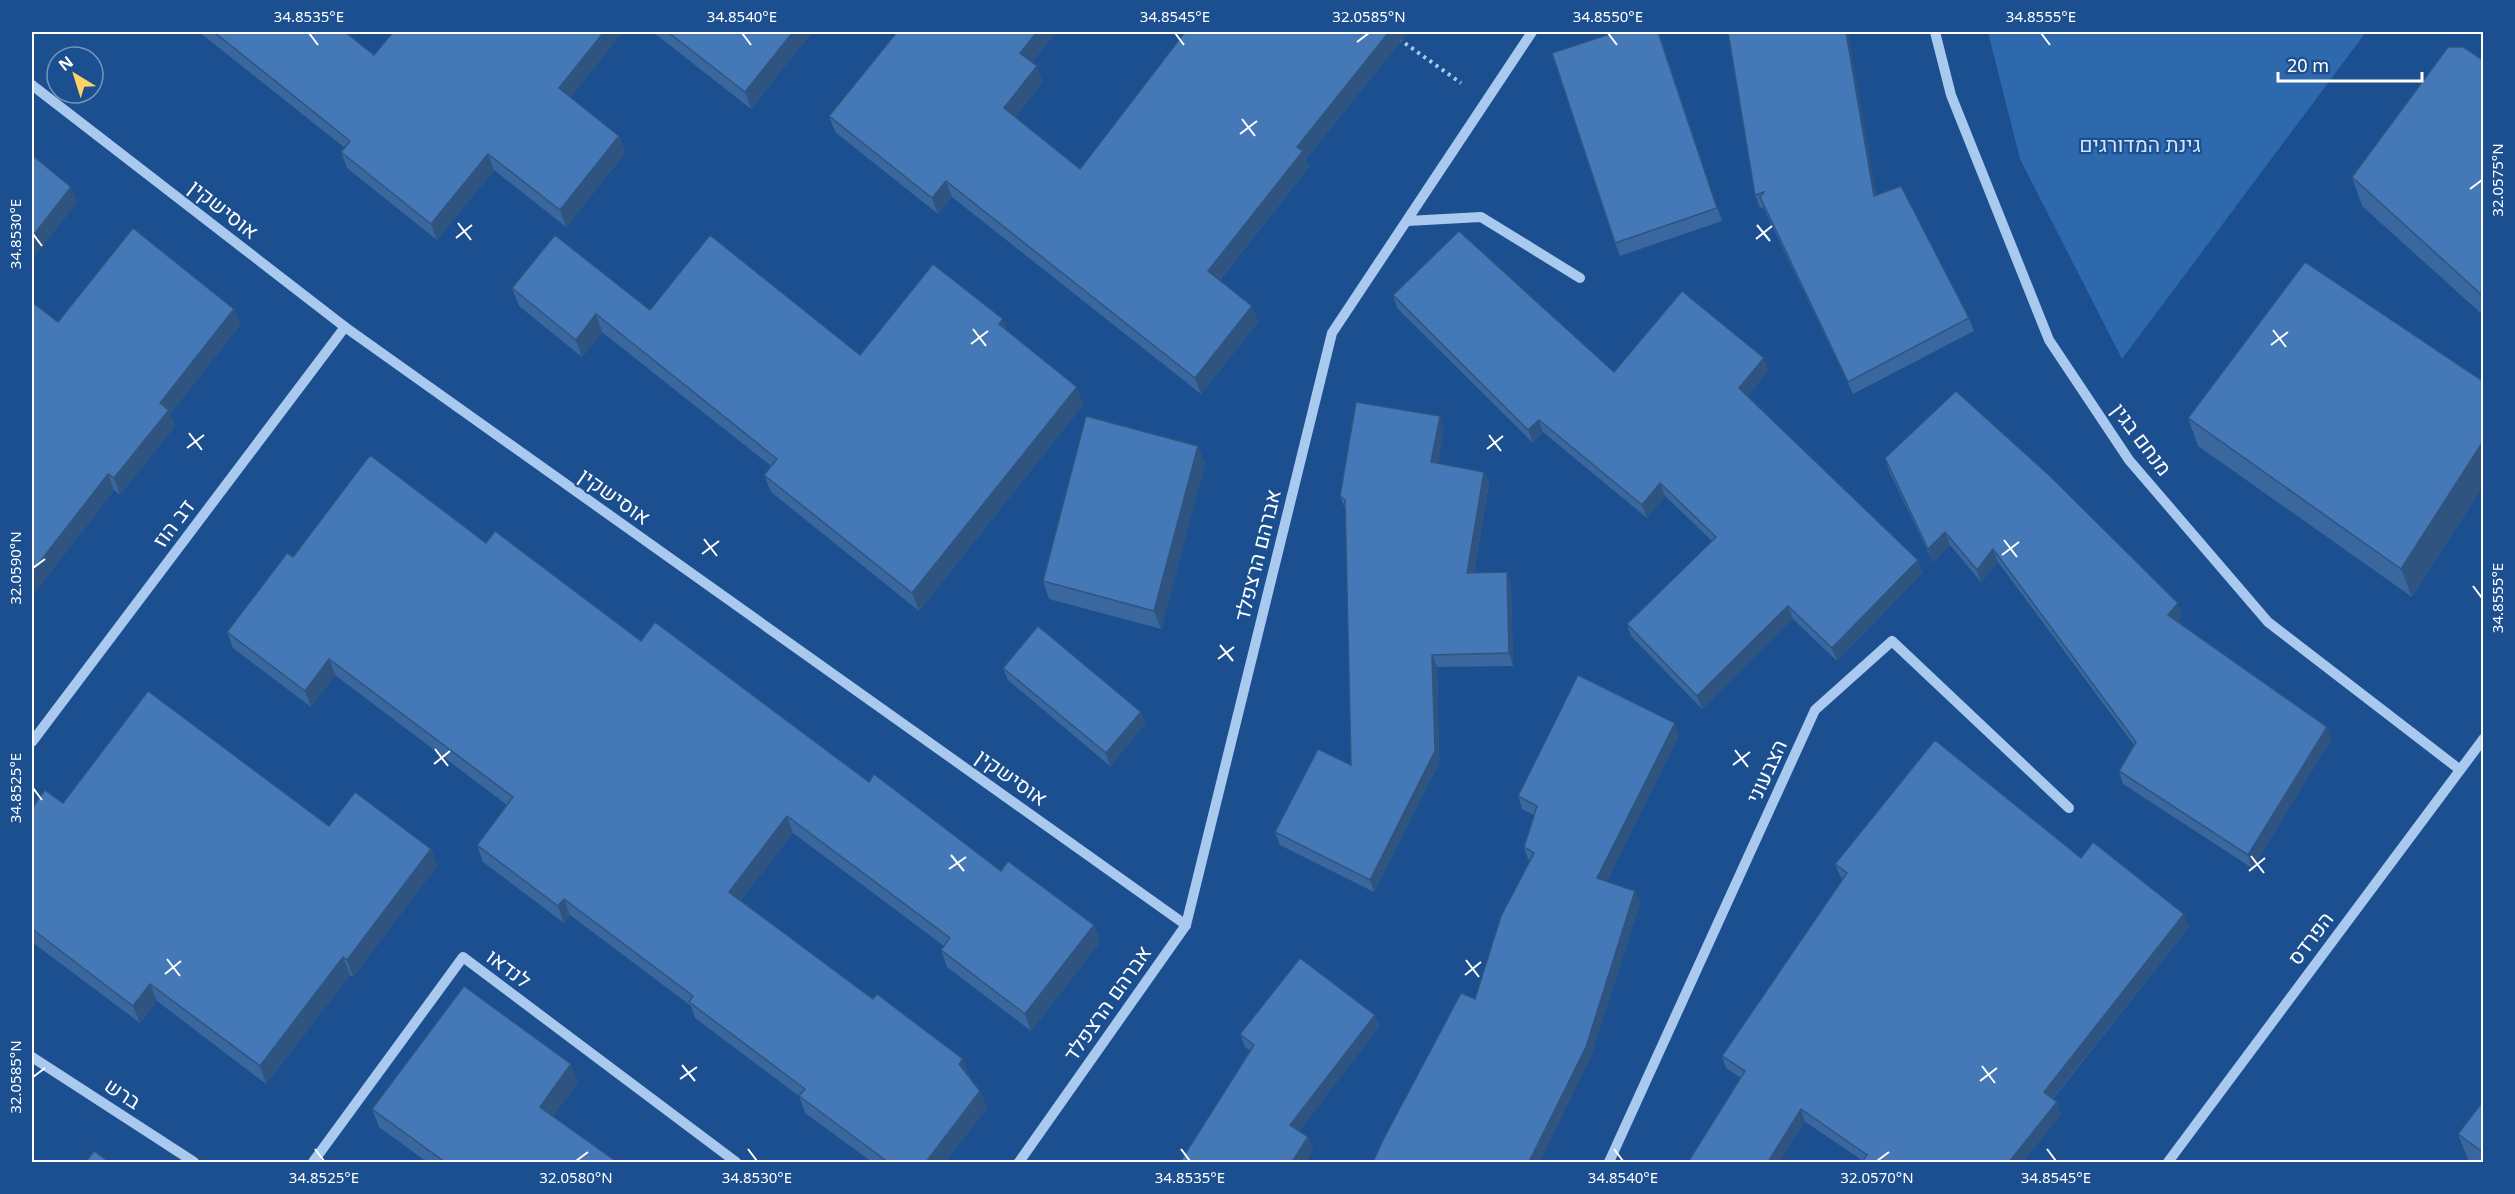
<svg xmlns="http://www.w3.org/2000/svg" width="2515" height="1194" font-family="'Noto Sans',Heebo,sans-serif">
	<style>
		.green { fill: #2e69ad }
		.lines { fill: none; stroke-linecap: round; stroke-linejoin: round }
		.path { stroke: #a9c9ee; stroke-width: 4; stroke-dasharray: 3 4.5; stroke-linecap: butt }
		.minor { stroke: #a9c9ee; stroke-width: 10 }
		.wall { fill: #3a679d }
		.shaded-wall { fill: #305480 }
		.building { fill: #4478b7; stroke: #305480; stroke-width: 1.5 }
		.ticks { fill: none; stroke: #fff; stroke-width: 2 }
		.labels { text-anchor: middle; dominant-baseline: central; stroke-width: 4.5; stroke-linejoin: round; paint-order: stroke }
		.park-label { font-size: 21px; fill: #cfe3fa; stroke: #1b4f8f }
		.street-label { font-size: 21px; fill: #fff; stroke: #1b4f8f }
		.neatline { fill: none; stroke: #fff; stroke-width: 2 }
		.ticks-label { font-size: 15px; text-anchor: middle; fill: #fff }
	</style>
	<rect width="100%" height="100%" fill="#1b4f8f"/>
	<polygon class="green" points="1988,32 2366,32 2122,359 2020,159"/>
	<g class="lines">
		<polyline class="path" points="1399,39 1461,83"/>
		<g class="minor">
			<polyline points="1935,32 1951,95 2049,340 2129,460 2268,622 2459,769"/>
			<polyline points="32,85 345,327 1186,925"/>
			<polyline points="1407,221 1481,217 1580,278"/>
			<polyline points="32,742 345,327"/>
			<polyline points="32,1057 194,1162"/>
			<polyline points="313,1162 463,957 736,1162"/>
			<polyline points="1019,1162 1186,925 1332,333 1532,32"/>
			<polyline points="1609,1162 1815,710 1892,641 2069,808"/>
			<polyline points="2168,1162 2484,738"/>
		</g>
	</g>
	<g class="wall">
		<polygon points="199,32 345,32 374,55 571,98 619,136 625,153 566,227 494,170 437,240 347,168 341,152 345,148"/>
		<polygon points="653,32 812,32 751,109"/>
		<polygon points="897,32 1056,32 1032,62 1043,82 1015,117 1080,169 1184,33 1184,32 1408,32 1306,159 1309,167 1220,280 1252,306 1258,322 1201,394 952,197 938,214 835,132 829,116"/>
		<polygon points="1658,32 1722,221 1620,256 1615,243"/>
		<polygon points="1728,32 1876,195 1969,318 1974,331 1853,394 1763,207 1760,208 1755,195"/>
		<polygon points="2484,61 2484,316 2362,206 2352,177"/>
		<polygon points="512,288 650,310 860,355 1003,319 1007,331 1083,405 919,611 771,492 764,475 771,466 602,332 582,357 519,306"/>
		<polygon points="1393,295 1614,372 1768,371 1747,396 1923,572 1837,661 1793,619 1702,709 1631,636 1627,624 1712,541 1665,496 1647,518 1543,432 1533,443 1397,308"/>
		<polygon points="234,309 240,325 170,414 175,426 120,495 114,490 32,596 58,322"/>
		<polygon points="2484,382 2484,484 2412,597 2198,446 2188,418"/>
		<polygon points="1444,429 1438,463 1484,472 1489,484 1474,573 1507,572 1511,585 1513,666 1437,667 1439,763 1374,892 1280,845 1275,832 1351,765 1345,509 1340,496"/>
		<polygon points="1885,458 2182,616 2178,621 2331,740 2252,868 2123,784 2119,771 2134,745 1998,562 1981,582 1950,545 1933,562 1889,471"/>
		<polygon points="1205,463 1161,629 1049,599 1043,581"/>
		<polygon points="486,543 869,782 1001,871 1094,925 1100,942 1031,1031 947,967 941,950 944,946 793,833 741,900 969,1075 969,1076 980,1091 987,1108 945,1162 872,1162 805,1113 799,1096 695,1018 691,1006 570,915 564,923 483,862 477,845 507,805 335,675 311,707 233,648 227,632 293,557"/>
		<polygon points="1003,668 1141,712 1145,724 1110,766 1008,680"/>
		<polygon points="1679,735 1607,881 1640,903 1590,1059 1475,999 1530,861 1528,859 1524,847 1534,815 1522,809 1518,796"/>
		<polygon points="63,803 329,826 431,849 437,866 353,977 350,975 266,1084 157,1001 140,1023 32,942 32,808"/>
		<polygon points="2081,858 2189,927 2053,1099 2057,1102 2061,1115 1863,1161 1726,1068 1722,1056 1843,879 1840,876 1835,864"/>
		<polygon points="1375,1015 1379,1027 1299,1131 1308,1137 1313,1150 1305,1162 1251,1051 1245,1047 1240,1034"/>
		<polygon points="578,1082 553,1116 617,1162 427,1162 379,1127 372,1109"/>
		<polygon points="2484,1100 2484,1162 2469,1162 2458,1134"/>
	</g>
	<g class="shaded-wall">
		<polygon points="604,32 623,32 565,105 559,88"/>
		<polygon points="793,32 812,32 751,109 745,92"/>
		<polygon points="1037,32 1056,32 1026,69 1020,53"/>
		<polygon points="1389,32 1408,32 1306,159 1309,167 1214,287 1208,271 1297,147"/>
		<polygon points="1846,32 1848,32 1879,209 1874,196"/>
		<polygon points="1037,66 1043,82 1010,124 1004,108"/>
		<polygon points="619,136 625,153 566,227 560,210"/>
		<polygon points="488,154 494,170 437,240 431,224"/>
		<polygon points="946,181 952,197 938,214 932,198"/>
		<polygon points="71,187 77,203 32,260 32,237"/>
		<polygon points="1252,306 1258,322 1201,394 1195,378"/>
		<polygon points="234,309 240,325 170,414 175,426 120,495 114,478 160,403"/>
		<polygon points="596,314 602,332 582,357 576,340"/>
		<polygon points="1003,319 1009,336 999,324"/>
		<polygon points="1764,358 1768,371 1744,401 1739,388"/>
		<polygon points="1077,387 1083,405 919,611 912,593"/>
		<polygon points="1440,416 1444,429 1436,475 1431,462"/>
		<polygon points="1539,420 1543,432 1533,443 1528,430"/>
		<polygon points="2484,440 2484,484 2412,597 2401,569"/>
		<polygon points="1198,446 1205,463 1161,629 1154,611"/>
		<polygon points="1484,472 1489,484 1472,586 1467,573"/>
		<polygon points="108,474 114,490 32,596 32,572"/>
		<polygon points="1660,483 1665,496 1647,518 1642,505"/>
		<polygon points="1945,532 1950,545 1933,562 1928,549"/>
		<polygon points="1993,549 1998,562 1981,582 1977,570"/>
		<polygon points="1918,560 1923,572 1837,661 1832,648"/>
		<polygon points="1507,572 1511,585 1513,666 1509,653"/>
		<polygon points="2178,603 2182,616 2173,627 2168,615"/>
		<polygon points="1788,606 1793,619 1702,709 1697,696"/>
		<polygon points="1432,655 1437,667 1439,763 1374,892 1370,880"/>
		<polygon points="329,659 335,675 311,707 305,691"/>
		<polygon points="1141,712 1145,724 1110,766 1106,753"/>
		<polygon points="1675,723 1679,735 1602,891 1597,878"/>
		<polygon points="2327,727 2331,740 2252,868 2248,855"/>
		<polygon points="787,816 793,833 735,908 729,892"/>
		<polygon points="431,849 437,866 353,977 347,960"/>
		<polygon points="1635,891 1640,903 1590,1059 1540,1162 1529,1162"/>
		<polygon points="564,899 570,915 564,923 558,906"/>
		<polygon points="2184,914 2189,927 2048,1104 2044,1092"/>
		<polygon points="1094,925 1100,942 1031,1031 1025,1014"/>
		<polygon points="343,957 350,975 266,1084 260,1066"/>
		<polygon points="150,984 157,1001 140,1023 133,1006"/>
		<polygon points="1375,1015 1379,1027 1294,1138 1290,1125"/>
		<polygon points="963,1059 969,1075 965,1080 959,1064"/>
		<polygon points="571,1064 578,1082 547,1125 540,1107"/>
		<polygon points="980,1091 987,1108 945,1162 926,1162"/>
		<polygon points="2057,1102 2061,1115 2023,1162 2009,1162"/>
		<polygon points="1801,1109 1805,1122 1780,1162 1768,1162"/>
		<polygon points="1308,1137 1313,1150 1305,1162 1292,1162"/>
	</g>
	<g class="building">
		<polygon points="214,32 345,32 374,55 393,32 604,32 559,88 619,136 560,210 488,154 431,224 341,152 350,141"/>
		<polygon points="668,32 793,32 745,92"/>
		<polygon points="897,32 1037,32 1020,53 1037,66 1004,108 1080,169 1185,32 1389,32 1297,147 1303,151 1208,271 1252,306 1195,378 946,181 932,198 829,116"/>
		<polygon points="1616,32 1658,32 1717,208 1615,243 1552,53"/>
		<polygon points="1728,32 1846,32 1874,196 1901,186 1969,318 1848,382 1760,197 1764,192 1755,195"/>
		<polygon points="2448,47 2463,47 2484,61 2484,297 2352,177"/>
		<polygon points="32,155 71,187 32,237"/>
		<polygon points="133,228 234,309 160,403 169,410 114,478 108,474 32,572 32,302 58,322"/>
		<polygon points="1459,231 1614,372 1682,291 1764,358 1739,388 1918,560 1832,648 1788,606 1697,696 1627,624 1716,537 1660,483 1642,505 1539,420 1528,430 1393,295"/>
		<polygon points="555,235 650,310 710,235 860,355 933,264 1003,319 999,324 1077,387 912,593 764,475 777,459 596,314 576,340 512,288"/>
		<polygon points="2305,262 2484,382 2484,440 2401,569 2188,418"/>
		<polygon points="1956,391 2050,476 2178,603 2168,615 2327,727 2248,855 2119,771 2136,742 1993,549 1977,570 1945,532 1928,549 1885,458"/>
		<polygon points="1356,402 1440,416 1431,462 1484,472 1467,573 1507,572 1509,653 1432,655 1435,751 1370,880 1275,832 1318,749 1351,765 1345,500 1340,496"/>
		<polygon points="1086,416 1198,446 1154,611 1043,581"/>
		<polygon points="370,455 486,543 495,531 641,641 655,622 869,782 874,774 1001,871 1008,861 1094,925 1025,1014 941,950 950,938 787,816 729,892 873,999 877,994 963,1059 959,1064 980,1091 926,1162 888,1162 799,1096 805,1089 689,1002 693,996 564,899 558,906 477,845 513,797 329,659 305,691 227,632 287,553 293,557"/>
		<polygon points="1038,626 1141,712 1106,753 1003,668"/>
		<polygon points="1578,675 1675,723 1597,878 1635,891 1586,1047 1529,1162 1373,1162 1384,1138 1461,993 1475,999 1501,916 1534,853 1524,847 1537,806 1518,796"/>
		<polygon points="148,691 329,826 355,792 431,849 347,960 343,957 260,1066 150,984 133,1006 32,929 32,808 45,790 63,803"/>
		<polygon points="1935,740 2081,858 2093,842 2184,914 2044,1092 2057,1102 2009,1162 1862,1162 1867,1155 1801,1109 1768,1162 1688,1162 1745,1071 1722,1056 1847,873 1835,864"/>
		<polygon points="1300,958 1375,1015 1290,1125 1308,1137 1292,1162 1180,1162 1254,1045 1240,1034"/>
		<polygon points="464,986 571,1064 540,1107 617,1162 445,1162 372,1109"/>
		<polygon points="2484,1100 2484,1153 2458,1134"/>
		<polygon points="94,1151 109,1162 86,1162"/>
	</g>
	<path class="ticks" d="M309,33L318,45M742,33L751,45M1175,33L1184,45M1608,33L1617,45M2041,33L2050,45M1357,42L1369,33M1242,119L1255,136M1240,134L1257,121M2470,189L2482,180M458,223L471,240M1757,225L1770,241M33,234L42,246M456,238L472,225M1756,239L1772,226M973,329L986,346M2273,330L2286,347M971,344L988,331M2271,345L2288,332M189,433L202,450M1489,435L1501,451M187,448L204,435M1487,449L1503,436M704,539L717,556M2004,540L2017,557M702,554L719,541M2002,555L2019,542M33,568L45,559M2473,586L2482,598M1220,645L1233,661M1218,659L1234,647M435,749L448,766M1735,750L1748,767M434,764L450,751M1733,765L1750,752M33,788L42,800M951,855L964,871M2251,856L2264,873M949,869L966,857M2249,871L2265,858M167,959L180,976M1466,960L1479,977M165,974L181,961M1465,975L1481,962M682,1065L695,1081M1982,1066L1995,1083M33,1077L45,1068M680,1079L697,1067M1980,1081L1997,1068M315,1149L324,1161M748,1149L757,1161M1181,1149L1190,1161M1614,1149L1623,1161M2047,1149L2056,1161M576,1161L588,1152M1877,1161L1889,1152"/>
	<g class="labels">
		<g class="park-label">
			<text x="2140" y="144">גינת המדורגים</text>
		</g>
		<g class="street-label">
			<text transform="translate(224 209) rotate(38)">אוסישקין</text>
			<text transform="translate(2142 439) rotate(53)">מנחם בגין</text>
			<text transform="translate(615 496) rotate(35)">אוסישקין</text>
			<text transform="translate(173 523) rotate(-53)">דב הוז</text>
			<text transform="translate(1257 555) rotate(-76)">אברהם הרצפלד</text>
			<text transform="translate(1766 771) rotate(-65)">הצבעוני</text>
			<text transform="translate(1012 777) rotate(35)">אוסישקין</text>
			<text transform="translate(2310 938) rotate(-53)">הפרדס</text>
			<text transform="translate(509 968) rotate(37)">לנדאו</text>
			<text transform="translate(1107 1003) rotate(-55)">אברהם הרצפלד</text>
			<text transform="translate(123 1093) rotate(33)">ברש</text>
		</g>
	</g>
	<rect width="2515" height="1194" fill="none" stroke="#1b4f8f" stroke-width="66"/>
	<g transform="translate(75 75) rotate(322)"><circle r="28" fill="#1b4f8f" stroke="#7695bc" stroke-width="1.5"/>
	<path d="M0-4.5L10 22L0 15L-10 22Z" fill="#ffd166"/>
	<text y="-9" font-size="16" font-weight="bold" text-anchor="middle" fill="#ffffff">N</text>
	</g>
	<path d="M2278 72v9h144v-9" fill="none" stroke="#ffffff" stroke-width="3"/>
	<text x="2287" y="72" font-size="18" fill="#ffffff" stroke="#1b4f8f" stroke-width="4.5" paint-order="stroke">20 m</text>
	<rect x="33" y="33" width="2449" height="1128" class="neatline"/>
	<g class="ticks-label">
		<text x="309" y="22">34.8535°E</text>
		<text x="742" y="22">34.8540°E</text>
		<text x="1175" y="22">34.8545°E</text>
		<text x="1369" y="22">32.0585°N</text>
		<text x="1608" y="22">34.8550°E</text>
		<text x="2041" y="22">34.8555°E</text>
		<text transform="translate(2498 180) rotate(-90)" y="5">32.0575°N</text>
		<text transform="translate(16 234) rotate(-90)" y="5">34.8530°E</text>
		<text transform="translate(16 568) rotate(-90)" y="5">32.0590°N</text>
		<text transform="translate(2498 598) rotate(-90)" y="5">34.8555°E</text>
		<text transform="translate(16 788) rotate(-90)" y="5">34.8525°E</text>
		<text transform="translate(16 1077) rotate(-90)" y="5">32.0585°N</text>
		<text x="324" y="1183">34.8525°E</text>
		<text x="576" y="1183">32.0580°N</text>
		<text x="757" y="1183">34.8530°E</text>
		<text x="1190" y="1183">34.8535°E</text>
		<text x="1623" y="1183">34.8540°E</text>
		<text x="1877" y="1183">32.0570°N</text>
		<text x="2056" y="1183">34.8545°E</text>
	</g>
</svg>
